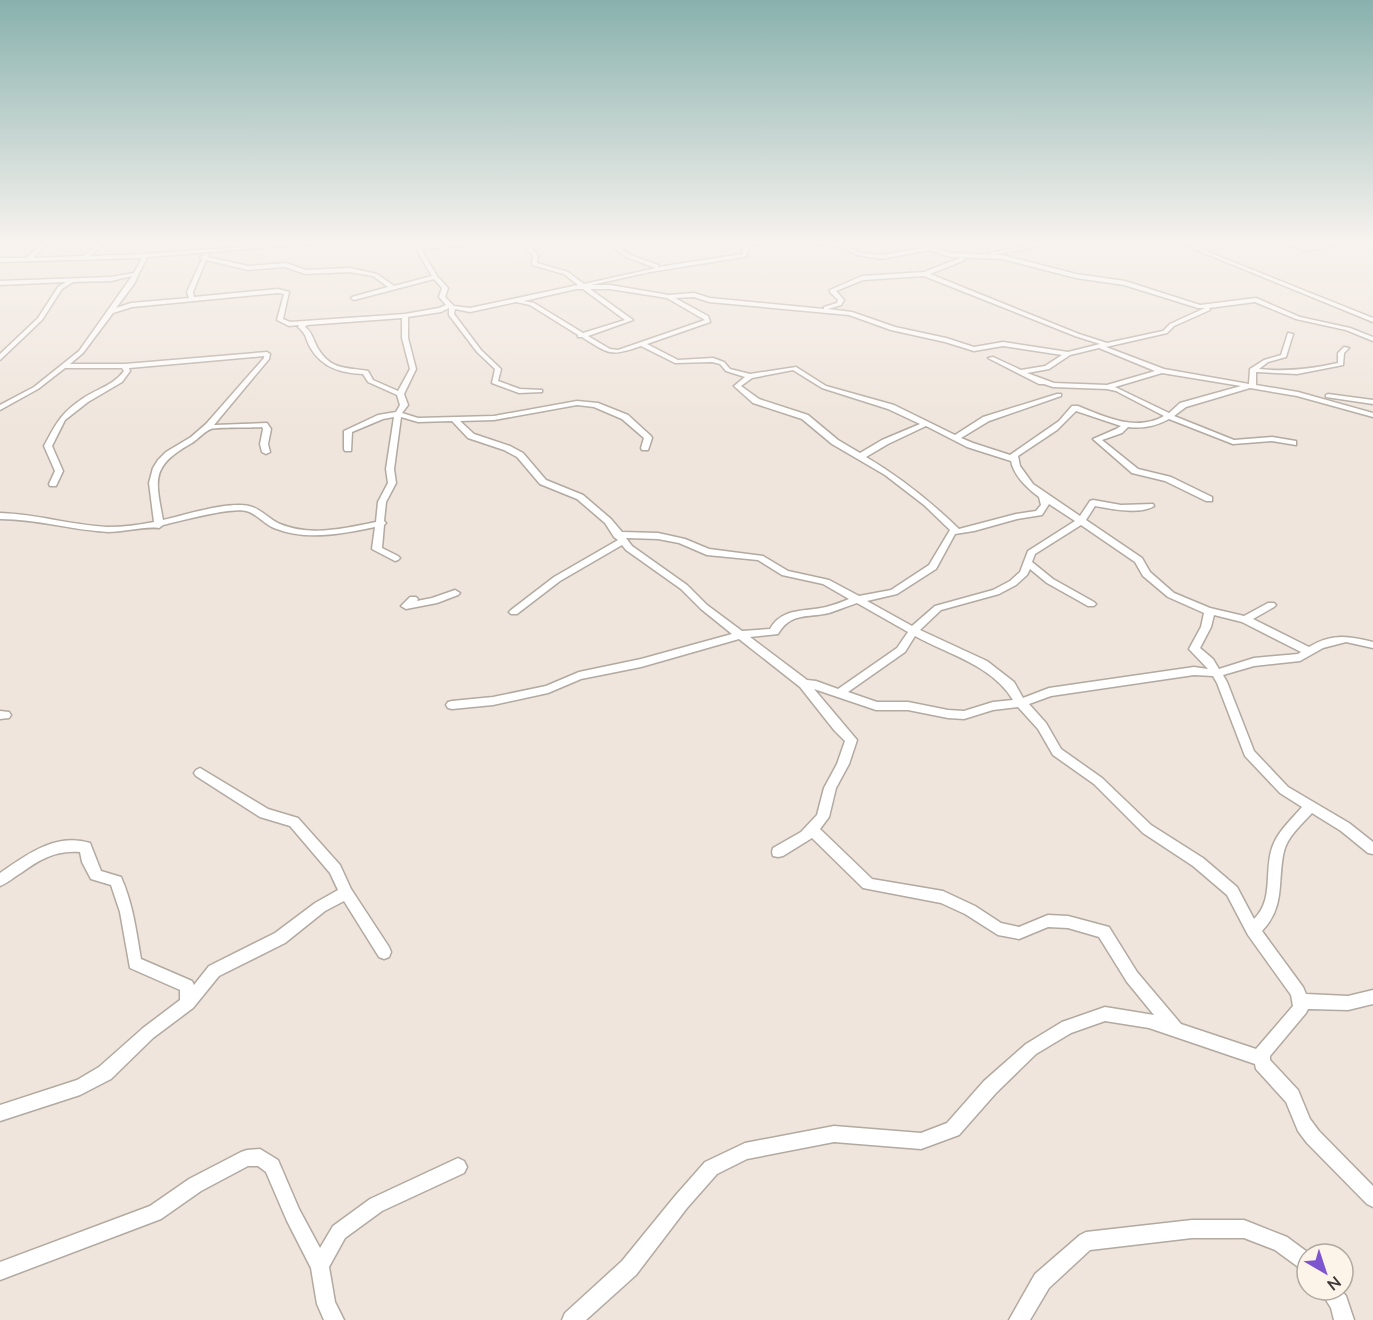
<svg xmlns="http://www.w3.org/2000/svg" width="1373" height="1320" font-family="Mulish,sans-serif">
	<style>
		.lines { fill: none; stroke-linecap: round; stroke-linejoin: round }
		.minor-casing { stroke: #b2a9a0; stroke-width: 3 }
		.minor { fill: #fff; fill-rule: evenodd }
	</style>
	<rect width="100%" height="100%" fill="#efe5dc"/>
	<g class="lines">
		<defs>
			<g id="minor">
				<path d="M44,242H49L33,258L83,256L101,242H107L90,256L145,254L315,242H332L147,257L134,284L116,308L131,303L189,298L187,292L202,259L200,258L206,253L209,255L208,257L248,266L286,263L306,270L350,268L377,274L394,286L432,276L412,242H416L419,246L482,242L480,244L421,249L437,276L448,288L445,297L454,306L470,308L578,285L564,274L532,265L533,256L521,242H525L538,255L537,263L568,272L584,284L656,268L626,257L608,242H613L630,255L658,265V267L742,254L743,246L739,242H772L770,244H746L749,246L747,255L744,257L650,272L591,285H610L669,295L694,293L710,298L824,309V307L837,303L838,300L830,292V290L862,276L924,272L963,257L965,260L930,274L1079,334L1107,343L1163,331L1170,324L1205,308H1198L1124,285L1076,278L1002,259L951,257L929,250L882,259L857,255L841,246L788,242L842,243L860,253L882,255L923,248L908,242H915L951,253L1002,255L1076,274L1125,281L1200,305L1256,298L1300,317L1350,328L1373,337V341L1346,330L1296,319L1255,302L1209,308L1210,310L1174,326L1167,333L1106,347L1164,369L1249,384L1250,369L1264,360L1281,355L1288,333L1293,334L1286,357L1268,362L1259,369C1286,372 1311,369 1338,363V353L1344,347L1349,348L1344,353L1343,365L1297,374L1256,372V385L1298,392L1373,413V417L1297,396L1250,388L1186,407L1174,416L1234,440L1272,437L1296,441V445L1272,441L1233,444L1169,419C1156,426 1143,429 1128,427L1122,433L1102,440L1138,469L1171,477L1212,497V501H1206L1165,481L1132,473L1093,439L1116,429L1121,426L1076,411L1057,430L1018,456L1020,466L1033,484L1080,516L1090,501L1093,500L1121,505L1153,504L1154,506C1140,515 1111,509 1095,506L1086,520L1142,558L1150,572L1174,593L1210,608L1244,616L1268,603H1274L1276,605L1274,607L1253,619L1309,647C1332,633 1349,636 1373,642V648L1346,642L1323,648L1300,661L1254,666L1223,675L1227,682L1254,751L1288,787L1349,823L1373,842V854L1368,853L1341,831L1312,813C1302,824 1288,836 1284,851C1277,881 1286,906 1262,931L1303,987L1306,994L1348,996L1373,990V1004L1348,1010L1308,1009L1306,1013L1270,1056V1060L1298,1090L1310,1119L1319,1131L1373,1186V1207L1367,1204L1307,1143L1298,1131L1286,1102L1256,1069L1255,1064L1149,1028L1105,1021L1071,1033L1036,1054L996,1093L959,1135L921,1149L834,1142L747,1159L717,1174L687,1208L636,1275L586,1320H562L565,1313L622,1261L675,1196L705,1162L745,1143L834,1126L921,1133L947,1123L984,1081L1026,1044L1062,1022L1105,1007L1154,1015L1127,982L1099,937L1068,928L1048,927L1019,939L998,935L965,914L941,903L863,888L812,838L783,856L778,857L773,856L772,852L773,848L801,832L817,815L824,788L837,764L845,741L834,730L800,687L739,639L641,667L581,679L548,693L493,705L452,709L448,708L446,705L448,702L452,701L493,697L546,686L579,672L641,659L732,634L701,609L681,589L626,550L622,545L560,581L517,614H511L509,612L511,610L554,577L618,540L614,537L605,523L577,499L540,484L517,457L504,450L468,438L452,421L418,422L401,417L394,469L396,483L386,502L384,521L386,523L384,525L382,548L398,556L400,558L398,560L395,561L372,549L375,527C341,534 307,541 274,528C264,524 256,513 246,511C231,507 181,521 163,525L159,528C145,526 124,532 108,532C71,530 37,519 0,519V513C36,514 71,525 107,527C123,527 139,525 154,522L149,483L153,468L158,460L166,452L191,437L206,424L264,358V356L129,368L130,371L122,382L88,402L65,420L52,446L63,471L56,486H50L49,484L55,471L44,446C56,424 60,414 82,399C96,389 113,386 124,371L122,368H65L38,389L0,410V405L34,387L79,351L132,276L111,281L73,282L62,289L42,320L0,360V354L38,318L58,287L66,282L0,285V281L111,277L134,273L142,258L0,262V258H26ZM206,260L248,270L285,267L305,274L350,272L373,276L388,287L352,297L351,298L354,300L434,279L442,288L439,297L446,305L439,308L405,314L290,322L283,319L289,292L278,289L194,297L193,292ZM924,276L1075,336L1100,344L1068,352L1003,342L974,347L946,338L895,327L852,312L828,309L841,305L844,300L836,291L863,280ZM576,289H583L625,320L583,333L534,303L524,301ZM590,289H610L667,298L705,320L618,350L610,349L588,336L633,320ZM278,293L284,294L277,320L289,326L299,325L298,327C307,335 305,337 310,347C322,368 341,373 363,374L368,382L397,395L400,405L396,412L378,415L344,431V449L345,451H351L352,432L383,419L394,417L386,469L388,483L378,502L376,522C345,528 311,537 280,524C270,520 260,508 249,506C228,501 185,515 163,520C155,478 151,466 192,443C198,439 205,431 211,429C218,427 252,428 262,427L263,429L260,444L262,452L266,454L270,452L268,444L271,429L267,423L214,425L269,359L270,354L267,352L125,364H70L83,353L113,313L132,307ZM694,297L709,302L849,315L891,330L945,342L974,351L1003,346L1062,355L1045,366L1021,370L993,357L988,358L1039,384H1044L1053,387L1107,389L1116,391L1164,416C1136,432 1105,417 1078,406H1072L1059,421L1010,455L973,443L961,438L989,421L1061,396V394H1057L983,417L955,435L894,405L826,386L796,367L750,374L730,369L724,362L713,358L678,360L647,344L710,322L708,316L675,298ZM516,302L530,305L578,335V337H582C609,354 610,357 641,346L675,363L712,362L720,364L726,371L745,377L734,386L753,403L802,419L832,444L885,475L924,505L950,530L929,565L891,590L859,596L829,580L788,571L763,556L709,549L685,539L658,533L622,532L611,519L583,495L546,480L523,453L510,446L474,434L460,421L494,420L577,405L594,407L622,419L644,438L641,448L642,450H648L652,438L651,436L628,415L598,403L577,401L494,416L418,418L402,413L408,405L404,394L416,369L408,338V317L441,312L449,308V315L477,352L495,369L492,383L519,393L542,392V390L520,389L498,381L501,369L481,350L454,314L455,309L470,312ZM402,318V338L410,369L398,391L373,380L368,371C346,367 331,371 317,347C313,339 312,332 305,327L307,325ZM1099,348L1155,371L1107,385L1054,383L1027,373L1049,369L1070,355ZM793,370L822,388L888,409L920,424L882,440L860,453L838,440L808,415L759,399L741,386L752,378ZM1162,373L1241,386L1180,403L1169,413L1115,387ZM926,426L967,447L1011,461C1014,476 1027,488 1039,497L1041,505L1036,511L1016,514L959,529C930,501 900,477 866,457L888,444ZM1049,504L1075,521L1028,551L1020,572L1010,581L993,590L935,606L912,626L867,601L897,594L936,569L955,534L974,531L1017,519L1042,515ZM1081,525L1135,562L1143,576L1168,597L1204,613L1201,627L1189,649L1208,669L1194,667L1049,688L1023,698L1014,682L987,661L920,630L941,610L999,594L1016,585L1027,575L1030,569L1047,583L1088,606H1094L1096,604L1094,602L1053,579L1032,562L1035,554ZM626,538L658,539L679,543L707,555L758,560L782,575L823,584L849,599C842,602 834,605 826,607C806,612 782,607 770,629L742,631L707,605L687,585L632,546ZM857,603L908,632L897,648L838,689L816,681L807,680L750,637L778,634C791,612 807,618 829,613C838,610 848,606 857,603ZM1214,615L1242,622L1301,652L1298,654L1254,658L1219,669L1213,659L1200,648L1211,627ZM915,636C949,655 992,665 1013,700L993,702L964,711L948,710L908,702H877L848,692L905,652ZM1194,675L1213,676L1217,683L1245,756L1280,793L1302,807C1291,820 1277,832 1272,848C1264,872 1274,900 1254,919L1237,887L1203,858L1151,825L1102,778L1061,749L1046,723L1029,704L1051,696ZM814,689L876,710H908L948,718L964,719L993,710L1018,707L1038,729L1053,755L1094,784L1143,833L1193,866L1227,895L1248,935L1291,995L1293,1006L1256,1049L1181,1024L1137,972L1109,927L1068,916L1048,915L1019,927L1001,923L975,906L943,891L872,879L820,829L829,817L836,788L849,764L857,740Z"/>
				<polygon points="1051,242 1061,242 992,255 989,253"/>
				<polygon points="1177,242 1183,242 1373,318 1373,322"/>
				<path d="M1278,242C1289,241 1298,247 1308,247C1321,248 1334,241 1348,242L1308,251Z"/>
				<polygon points="1328,394 1373,400 1373,404 1326,397 1326,395"/>
				<polygon points="455,590 460,593 458,595 437,603 406,609 401,606 410,597 416,597 418,599 417,601 432,598"/>
				<polygon points="0,711 9,712 11,715 9,718 0,719"/>
				<path d="M200,768L268,809L298,818L340,865L351,889L389,947L391,952L389,957L384,959L379,957L344,901L325,911L285,943L219,976L193,1008L153,1038L111,1079L80,1095L0,1121V1105L77,1080L99,1067L143,1028L180,1000V990L130,968L120,912L111,885L91,879L82,862L80,852C56,850 40,859 21,873C14,877 8,883 0,886V873C26,855 56,832 90,843L101,871L121,877C133,904 136,930 141,959L192,981L194,985L209,966L275,933L315,903L338,890L330,873L290,826L260,817L196,776L194,773L196,770Z"/>
				<polygon points="260,1149 278,1160 299,1209 320,1248 333,1226 370,1199 458,1158 464,1161 467,1167 464,1173 382,1211 345,1238 329,1267 335,1302 344,1320 324,1320 317,1304 311,1268 287,1221 266,1172 258,1166 248,1166 201,1191 161,1219 0,1280 0,1262 150,1206 189,1179 241,1152 247,1150"/>
				<polygon points="1192,1220 1244,1220 1287,1237 1310,1254 1307,1254 1307,1272 1301,1269 1275,1250 1244,1238 1192,1238 1090,1250 1049,1288 1030,1320 1009,1320 1035,1274 1080,1235 1086,1232"/>
				<polygon points="1320,1290 1341,1290 1346,1296 1354,1320 1334,1320 1331,1308"/>
			</g>
		</defs>
		<use href="#minor" class="minor-casing"/>
		<use href="#minor" class="minor"/>
	</g>
	<linearGradient id="sky" x2="0" y2="1"><stop stop-color="#88b1ad"/><stop offset="0.57" stop-color="#f8f3ef"/><stop offset="1" stop-color="#f8f3ef" stop-opacity="0"/></linearGradient>
	<rect width="1373" height="426" fill="url(#sky)"/>
	<g transform="translate(1325 1272) rotate(141)"><circle r="28" fill="#fcf3e9" stroke="#b0a9a1" stroke-width="1.5"/>
	<path d="M0-4.5L10 22L0 15L-10 22Z" fill="#7d55ce"/>
	<text y="-9" font-size="16" font-weight="bold" text-anchor="middle" fill="#3d3936">N</text>
	</g>
</svg>
